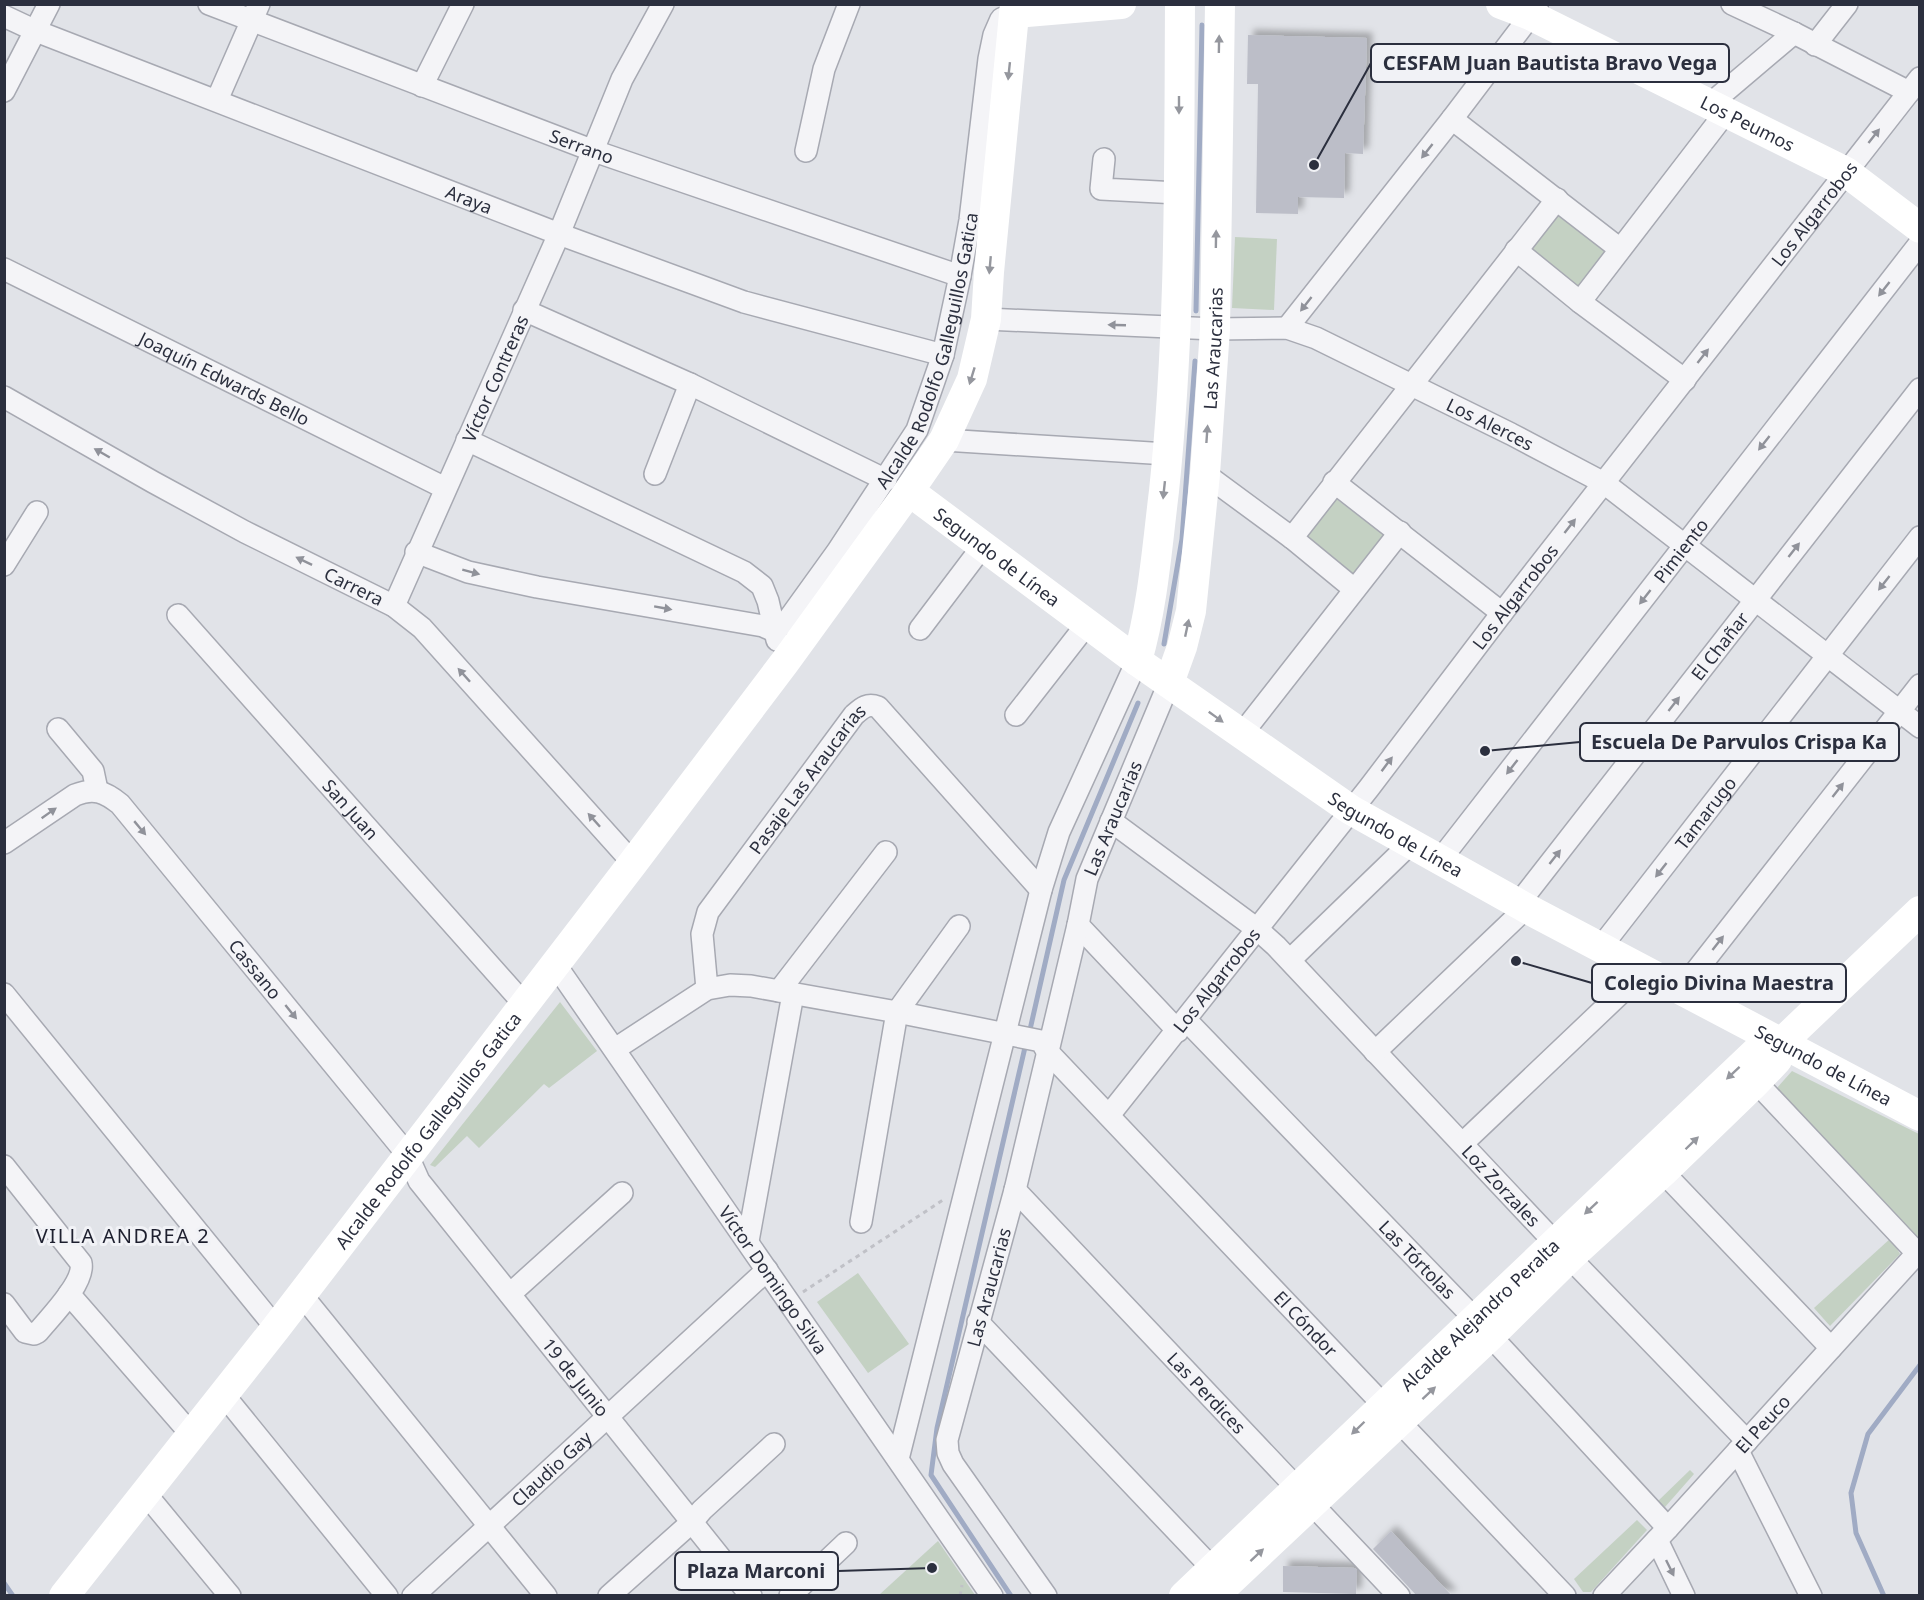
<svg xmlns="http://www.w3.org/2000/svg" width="1924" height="1600" font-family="'Noto Sans',sans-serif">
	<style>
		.green { fill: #c4d1c3 }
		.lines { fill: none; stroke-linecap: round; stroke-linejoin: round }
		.stream { stroke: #a0abc4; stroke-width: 5 }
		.building { fill: #bcbec8; filter: url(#shadow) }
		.street-casing { stroke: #a7a9b2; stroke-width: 24 }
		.path { stroke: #c0c1c7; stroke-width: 3; stroke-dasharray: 4.5 4.5; stroke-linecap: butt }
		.street { stroke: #f4f4f7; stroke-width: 21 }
		.secondary { stroke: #fff; stroke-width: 30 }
		.oneway { fill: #95979e }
		.oneway2 { fill: #90929a }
		.labels { text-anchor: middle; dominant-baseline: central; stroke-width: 6; stroke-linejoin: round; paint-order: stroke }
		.street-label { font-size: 18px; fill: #2b2f3e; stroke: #f1f2f6 }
		.neighbourhood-label { font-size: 20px; letter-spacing: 1.5px; fill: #1e202f; stroke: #f1f2f6 }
		.leader { fill: none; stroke: #2b2f3e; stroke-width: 2 }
		.callout-dot { fill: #2b2f3e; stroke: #f1f2f6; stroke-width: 2 }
		.callout { fill: #f1f2f6; stroke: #2b2f3e; stroke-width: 2 }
		.callout-label { font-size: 20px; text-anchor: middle; font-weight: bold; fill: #2b2f3e }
	</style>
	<defs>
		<filter id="shadow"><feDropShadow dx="5.5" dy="-5.5" stdDeviation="3" flood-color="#0004"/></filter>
	</defs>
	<rect width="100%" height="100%" fill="#e1e3e8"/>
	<g class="green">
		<polygon points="1557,208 1609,249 1576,291 1523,250"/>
		<polygon points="1235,237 1277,239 1274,310 1232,308"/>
		<polygon points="1335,498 1386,536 1353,582 1303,541"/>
		<polygon points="560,1002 597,1051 549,1088 544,1084 479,1148 467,1136 435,1167 430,1165"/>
		<polygon points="1792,1071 1919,1134 1920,1235 1915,1239 1777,1088"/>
		<polygon points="1891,1238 1900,1254 1830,1326 1814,1308"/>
		<polygon points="858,1273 909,1344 868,1373 817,1302"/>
		<polygon points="1690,1470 1694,1474 1665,1507 1658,1501"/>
		<polygon points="1637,1520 1647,1530 1591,1592 1583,1592 1574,1579"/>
		<polygon points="938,1541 975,1595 879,1595"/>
	</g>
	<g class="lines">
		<g class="stream">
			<polyline points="1196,311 1202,25"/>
			<polyline points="1164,644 1182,539 1195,361"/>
			<polyline points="1029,1034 1064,880 1138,703"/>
			<polyline points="4,1583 13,1596"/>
			<polyline points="1011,1596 931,1475 937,1428 1026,1043"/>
			<polyline points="1884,1596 1856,1533 1851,1493 1868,1434 1920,1365"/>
		</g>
	</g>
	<g class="building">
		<polygon points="1248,35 1367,38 1363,154 1345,153 1344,198 1298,197 1298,214 1256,213 1258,84 1247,84"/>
		<polygon points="1391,1531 1452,1596 1417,1596 1373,1549"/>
		<polygon points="1283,1566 1355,1568 1357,1570 1356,1594 1283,1592"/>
	</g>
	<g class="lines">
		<defs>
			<g id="street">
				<path id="s1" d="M209,4L594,151L960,276"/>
				<polyline points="1732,4 1794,33 1909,92"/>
				<path id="s2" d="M4,16L36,31L559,234L744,302L943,355"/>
				<polyline points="1815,45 1847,4"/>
				<polyline points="422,86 463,4"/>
				<polyline points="4,91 49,4"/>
				<polyline points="217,100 259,4"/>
				<polyline points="1709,105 1794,33"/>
				<polyline points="1452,119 1620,249"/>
				<polyline points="806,151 824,69 849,4"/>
				<polyline points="1104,159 1101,189 1178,193"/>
				<polyline points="1516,250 1580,302 1685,380"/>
				<path id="s3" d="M4,269L445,488"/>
				<polyline points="1580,302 1726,112"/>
				<polyline points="524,310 690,384 886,480"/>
				<path id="s4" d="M986,319L1215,329L1287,328L1316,338L1511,434L1604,483L1920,727"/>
				<polyline points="1287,328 1452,119 1537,7"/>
				<path id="s5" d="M4,397L153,482L245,532L394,606L422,628L633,863"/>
				<polyline points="467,440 744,572 762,586 768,601 777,640"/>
				<polyline points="944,440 1167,454"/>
				<polyline points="655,474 690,384"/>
				<polyline points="1205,474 1292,538 1354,589"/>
				<polyline points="1334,482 1502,613"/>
				<polyline points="1292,538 1557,199"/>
				<polyline points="416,552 468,572 537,587 763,626 774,631"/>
				<polyline points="4,565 37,512"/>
				<path id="s6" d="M394,606L559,234L622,79L663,4"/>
				<path id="s7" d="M178,615L524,1004"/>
				<polyline points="920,629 982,547"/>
				<path id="s8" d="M774,631L788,620L837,552L917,430L943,355L960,276L970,220L989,59L994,35L1001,19L1015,13"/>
				<polyline points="1016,715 1087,624"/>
				<polyline points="58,729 93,771 97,790"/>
				<polyline points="1241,735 1400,532"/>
				<path id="s9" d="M1111,821L1257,929L1276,946L1543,1230L1747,1441"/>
				<path id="s10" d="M4,843L75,795C94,787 105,792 120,804L407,1154L419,1181L751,1596"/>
				<path id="s11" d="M1440,860L1920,243"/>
				<path id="s12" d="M1519,903L1920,389"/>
				<polyline points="1078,925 1178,1031"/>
				<path id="s13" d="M1601,947L1920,537"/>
				<polyline points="1290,960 1410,844"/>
				<path id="s14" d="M555,964L992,1596"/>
				<path id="s15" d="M707,989L702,934L708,912L854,715C862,708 867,703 878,707L1041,890"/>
				<polyline points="1682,989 1920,685"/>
				<polyline points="779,991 886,852"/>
				<polyline points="4,994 276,1328"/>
				<path id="s16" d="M1186,1020L1474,1318L1668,1528"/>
				<path id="s17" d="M615,1049L707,989L730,985L751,986L897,1012L1041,1041L1047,1051L1565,1596"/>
				<polyline points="1375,1052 1526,908"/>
				<polyline points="1756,1082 1917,1253"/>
				<path id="s18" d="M1110,1114L1369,788L1502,613L1920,78"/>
				<polyline points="1463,1143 1645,970"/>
				<path d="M4,1166L81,1263C85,1283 50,1317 38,1332L34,1334L25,1332L4,1304"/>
				<polyline points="1663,1172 1831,1348"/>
				<path id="s19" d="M1015,1190L1399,1596"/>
				<polyline points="861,1222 897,1012 959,926"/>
				<polyline points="748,1241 793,994"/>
				<polyline points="69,1294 191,1434"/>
				<polyline points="301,1294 546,1596"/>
				<polyline points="510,1294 622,1193"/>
				<polyline points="978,1322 1212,1568"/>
				<polyline points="223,1394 387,1596"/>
				<polyline points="1738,1451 1811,1596"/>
				<polyline points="898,1459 1041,890 1059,832 1137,661"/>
				<polyline points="145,1493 230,1596"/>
				<polyline points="1657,1540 1684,1596"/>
				<path id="s20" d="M413,1596L767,1270"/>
				<polyline points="609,1596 692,1522 702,1510 774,1444"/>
				<polyline points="790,1596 846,1543"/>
				<path id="s21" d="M1046,1596L953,1464L948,1453L947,1440L1015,1190L1078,925L1087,879L1169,683"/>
				<path id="s22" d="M1604,1596L1668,1528L1920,1250"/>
			</g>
		</defs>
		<use href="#street" class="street-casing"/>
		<g class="path">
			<polyline points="803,1292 943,1200"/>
			<polyline points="960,1596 962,1585"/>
		</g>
		<use href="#street" class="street"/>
		<g class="secondary">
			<path id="s23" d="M1501,4L1530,15L1846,172L1920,228"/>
			<polyline points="1015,13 1121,4"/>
			<path id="s24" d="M909,491L1137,661L1351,810L1526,908L1920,1116"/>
			<path d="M1137,661C1153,605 1157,548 1164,491C1181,329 1179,167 1180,4"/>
			<path id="s25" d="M1169,683L1182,647L1191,611L1205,474L1215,329L1220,4"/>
			<path id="s26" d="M64,1596L276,1328L633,863L785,662L909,491L944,440L972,379L986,319L989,272L1015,4"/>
			<path id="s27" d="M1184,1596L1759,1049L1781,1043L1920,911"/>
			<polyline points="1214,1596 1491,1335 1570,1257 1663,1172 1756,1082 1777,1060 1781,1043"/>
		</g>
	</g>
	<defs><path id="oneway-solid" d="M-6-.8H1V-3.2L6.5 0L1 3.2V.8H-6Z" transform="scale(1.5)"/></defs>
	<g class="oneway">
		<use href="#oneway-solid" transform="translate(1219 44) rotate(-89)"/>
		<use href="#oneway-solid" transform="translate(1009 71) rotate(96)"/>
		<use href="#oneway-solid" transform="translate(1179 105) rotate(90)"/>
		<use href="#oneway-solid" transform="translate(1216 239) rotate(-89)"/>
		<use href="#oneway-solid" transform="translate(990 265) rotate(95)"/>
		<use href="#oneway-solid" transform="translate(972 376) rotate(107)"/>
		<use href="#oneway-solid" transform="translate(1207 434) rotate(-86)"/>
		<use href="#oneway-solid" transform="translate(1164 490) rotate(96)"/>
		<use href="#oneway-solid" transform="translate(1187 628) rotate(-78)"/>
		<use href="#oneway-solid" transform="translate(1216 717) rotate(36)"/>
		<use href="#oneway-solid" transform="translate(1733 1073) rotate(137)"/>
		<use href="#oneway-solid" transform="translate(1692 1143) rotate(-44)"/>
		<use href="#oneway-solid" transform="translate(1591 1208) rotate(137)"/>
		<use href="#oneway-solid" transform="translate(1429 1393) rotate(-43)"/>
		<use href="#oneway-solid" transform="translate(1358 1428) rotate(136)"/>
		<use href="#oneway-solid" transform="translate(1257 1555) rotate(-43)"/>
	</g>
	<g class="oneway2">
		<use href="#oneway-solid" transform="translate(1874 136) rotate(-52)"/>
		<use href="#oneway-solid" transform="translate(1427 151) rotate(128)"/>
		<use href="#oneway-solid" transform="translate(1884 289) rotate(128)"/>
		<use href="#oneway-solid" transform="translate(1306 304) rotate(128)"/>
		<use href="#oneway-solid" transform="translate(1117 325) rotate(-178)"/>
		<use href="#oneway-solid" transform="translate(1703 356) rotate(-52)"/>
		<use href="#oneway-solid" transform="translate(1764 443) rotate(128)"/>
		<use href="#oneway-solid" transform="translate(102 453) rotate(-150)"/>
		<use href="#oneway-solid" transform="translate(1570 526) rotate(-52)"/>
		<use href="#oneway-solid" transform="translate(1794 550) rotate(-52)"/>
		<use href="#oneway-solid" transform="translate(304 561) rotate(-154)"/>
		<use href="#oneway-solid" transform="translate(471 572) rotate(15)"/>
		<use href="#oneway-solid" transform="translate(1884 583) rotate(128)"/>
		<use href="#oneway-solid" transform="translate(1645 597) rotate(128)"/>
		<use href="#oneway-solid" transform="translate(663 608) rotate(10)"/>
		<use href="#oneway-solid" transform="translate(464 675) rotate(-132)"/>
		<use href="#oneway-solid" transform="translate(1674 704) rotate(-52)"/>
		<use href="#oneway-solid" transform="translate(1387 764) rotate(-53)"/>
		<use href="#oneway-solid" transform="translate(1512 767) rotate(128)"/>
		<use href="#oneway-solid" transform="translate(1838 790) rotate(-52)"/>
		<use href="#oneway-solid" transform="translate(49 813) rotate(-35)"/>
		<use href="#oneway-solid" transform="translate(594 820) rotate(-132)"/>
		<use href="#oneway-solid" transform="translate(140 828) rotate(50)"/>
		<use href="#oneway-solid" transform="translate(1555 857) rotate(-52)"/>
		<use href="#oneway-solid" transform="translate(1661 870) rotate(128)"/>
		<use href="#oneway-solid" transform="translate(1718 943) rotate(-52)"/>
		<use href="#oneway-solid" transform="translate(291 1012) rotate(51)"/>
		<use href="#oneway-solid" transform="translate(1670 1568) rotate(64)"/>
	</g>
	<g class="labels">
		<g class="street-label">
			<text stroke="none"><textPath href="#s23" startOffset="274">Los Peumos</textPath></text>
			<text stroke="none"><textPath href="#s1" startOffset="399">Serrano</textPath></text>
			<text stroke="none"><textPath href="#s2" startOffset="500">Araya</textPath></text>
			<text stroke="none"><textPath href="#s18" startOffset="1143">Los Algarrobos</textPath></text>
			<text stroke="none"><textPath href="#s25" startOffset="339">Las Araucarias</textPath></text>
			<text stroke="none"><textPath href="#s8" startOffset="326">Alcalde Rodolfo Galleguillos Gatica</textPath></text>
			<text stroke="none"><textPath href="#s3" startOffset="246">Joaquín Edwards Bello</textPath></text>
			<text stroke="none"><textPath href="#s6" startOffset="249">Víctor Contreras</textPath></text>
			<text stroke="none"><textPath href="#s4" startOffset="526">Los Alerces</textPath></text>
			<text stroke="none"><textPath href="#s11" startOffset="392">Pimiento</textPath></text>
			<text stroke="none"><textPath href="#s24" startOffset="110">Segundo de Línea</textPath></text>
			<text stroke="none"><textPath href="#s5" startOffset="398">Carrera</textPath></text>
			<text stroke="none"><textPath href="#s18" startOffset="657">Los Algarrobos</textPath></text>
			<text stroke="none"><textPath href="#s12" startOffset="326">El Chañar</textPath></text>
			<text stroke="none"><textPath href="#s15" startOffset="244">Pasaje Las Araucarias</textPath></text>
			<text stroke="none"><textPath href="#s7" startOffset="260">San Juan</textPath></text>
			<text stroke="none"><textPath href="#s13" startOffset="170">Tamarugo</textPath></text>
			<text stroke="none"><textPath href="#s21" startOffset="831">Las Araucarias</textPath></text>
			<text stroke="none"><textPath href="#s24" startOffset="596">Segundo de Línea</textPath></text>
			<text stroke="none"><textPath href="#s10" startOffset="348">Cassano</textPath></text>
			<text stroke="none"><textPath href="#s18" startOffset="171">Los Algarrobos</textPath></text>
			<text stroke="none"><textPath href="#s24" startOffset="1082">Segundo de Línea</textPath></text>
			<text stroke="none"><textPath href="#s26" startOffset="591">Alcalde Rodolfo Galleguillos Gatica</textPath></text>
			<text stroke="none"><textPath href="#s9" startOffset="536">Loz Zorzales</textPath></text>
			<text stroke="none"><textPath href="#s16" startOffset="333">Las Tórtolas</textPath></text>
			<text stroke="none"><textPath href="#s14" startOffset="384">Víctor Domingo Silva</textPath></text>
			<text stroke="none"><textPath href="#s21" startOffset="345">Las Araucarias</textPath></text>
			<text stroke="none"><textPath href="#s27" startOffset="408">Alcalde Alejandro Peralta</textPath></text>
			<text stroke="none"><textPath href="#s17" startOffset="837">El Cóndor</textPath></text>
			<text stroke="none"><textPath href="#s10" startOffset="868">19 de Junio</textPath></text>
			<text stroke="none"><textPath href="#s19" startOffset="279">Las Perdices</textPath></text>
			<text stroke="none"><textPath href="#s22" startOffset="234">El Peuco</textPath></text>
			<text stroke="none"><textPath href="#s20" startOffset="188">Claudio Gay</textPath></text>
		</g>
		<g class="neighbourhood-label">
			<text x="123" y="1235">VILLA ANDREA 2</text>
		</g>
	</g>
	<path class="leader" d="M1314 165L1371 63M1485 751L1580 742M1516 961L1592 983M932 1568L838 1571"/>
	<g class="callout-dot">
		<circle cx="1314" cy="165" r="6"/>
		<circle cx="1485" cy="751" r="6"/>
		<circle cx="1516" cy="961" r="6"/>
		<circle cx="932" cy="1568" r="6"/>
	</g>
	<g class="callout">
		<rect x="1371" y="44" width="358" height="38" rx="6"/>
		<rect x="1580" y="723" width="319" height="38" rx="6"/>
		<rect x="1592" y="964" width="254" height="38" rx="6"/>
		<rect x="675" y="1552" width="163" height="38" rx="6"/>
	</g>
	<g class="callout-label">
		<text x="1550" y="70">CESFAM Juan Bautista Bravo Vega</text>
		<text x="1739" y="749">Escuela De Parvulos Crispa Ka</text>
		<text x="1719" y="990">Colegio Divina Maestra</text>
		<text x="756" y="1578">Plaza Marconi</text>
	</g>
	<rect width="1924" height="1600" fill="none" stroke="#2b2f3e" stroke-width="12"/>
</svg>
